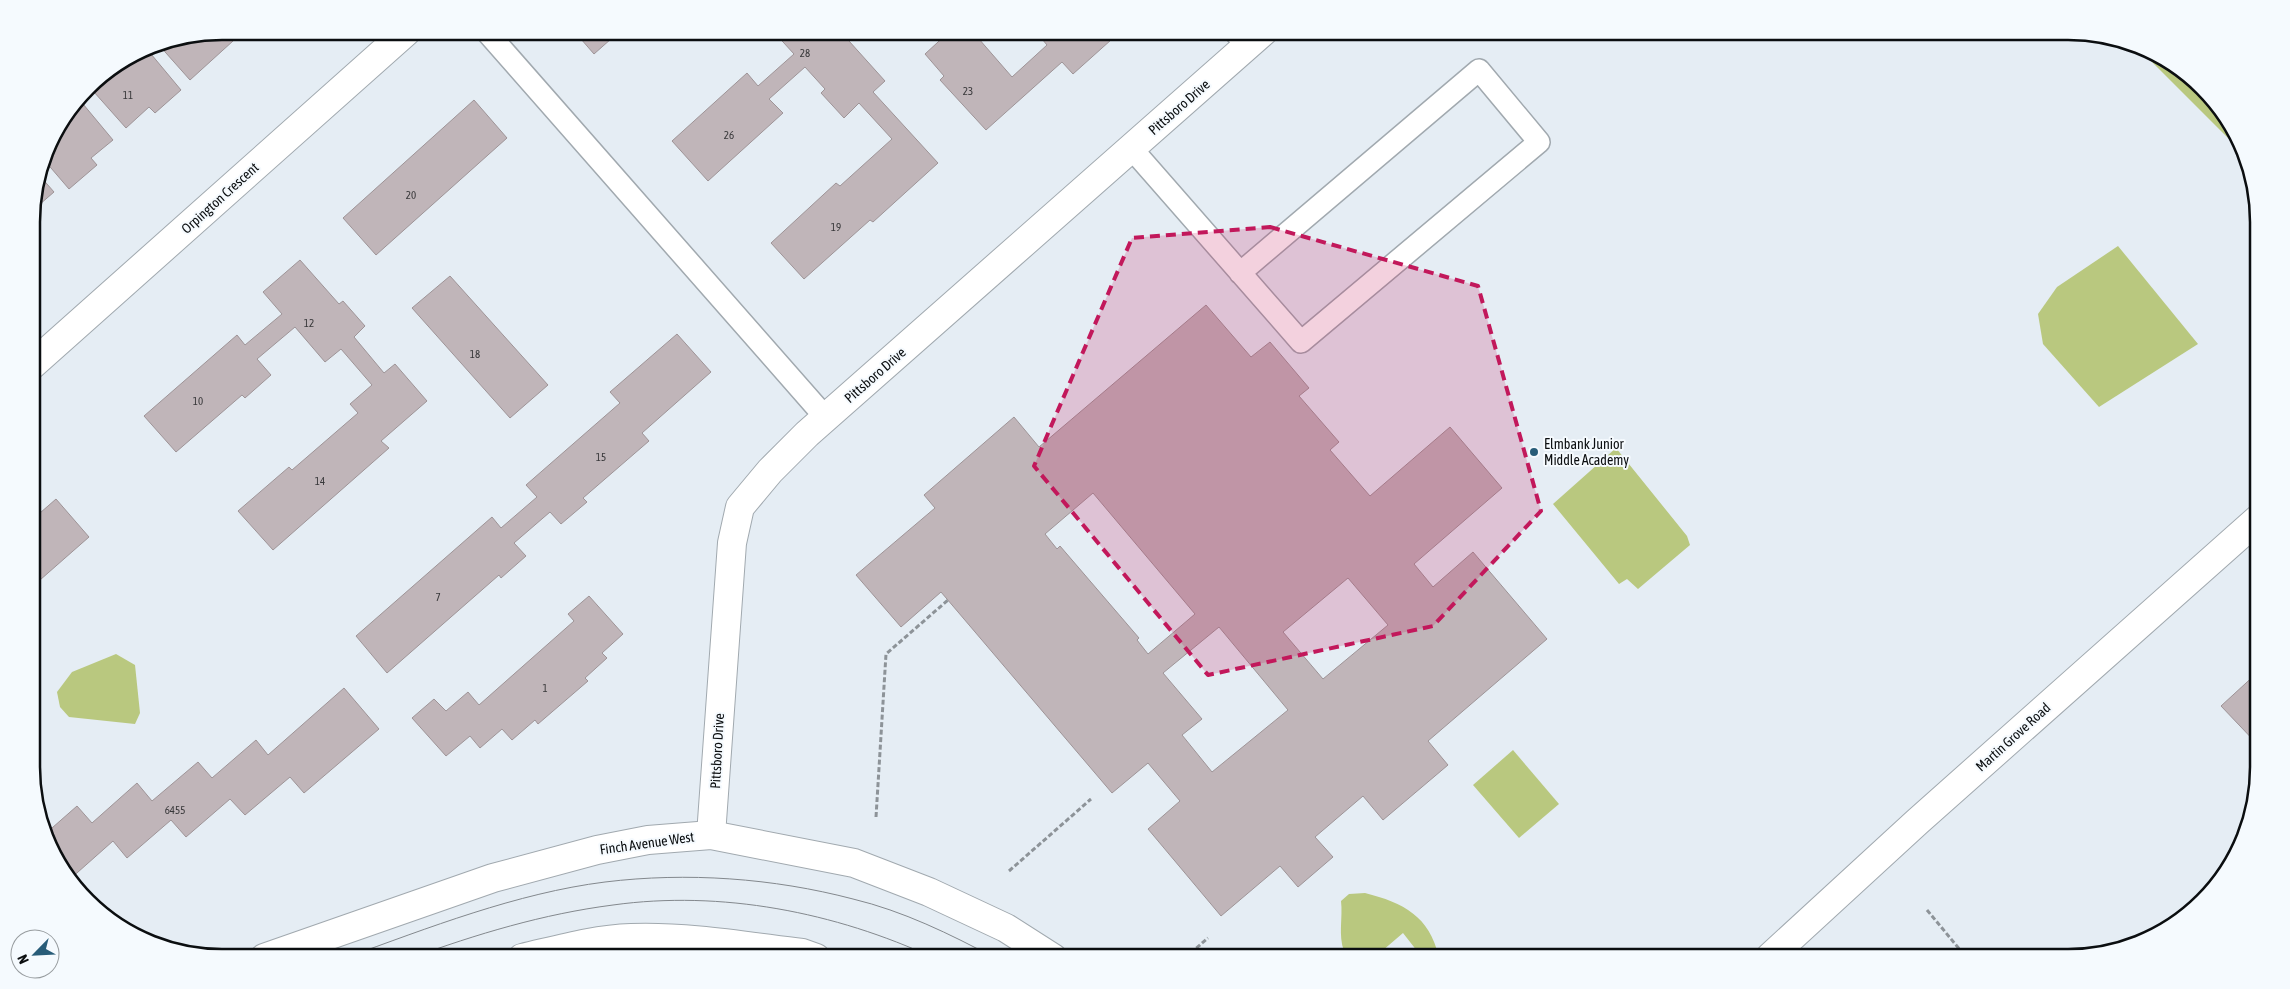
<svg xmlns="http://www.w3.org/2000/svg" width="2290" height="989" font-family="'Asap Condensed',sans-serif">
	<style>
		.green { fill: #b9c87f }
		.building { fill: #c0b5b9; stroke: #9e9497; fill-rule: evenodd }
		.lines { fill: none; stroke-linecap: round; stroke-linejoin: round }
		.service-casing { stroke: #a1a9af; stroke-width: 24 }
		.minor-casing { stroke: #a1a9af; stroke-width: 30 }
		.secondary-casing { stroke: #a1a9af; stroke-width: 30 }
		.path { stroke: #8d9398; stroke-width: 3; stroke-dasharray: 5 2.5; stroke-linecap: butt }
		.service { stroke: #fff; stroke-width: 21 }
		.minor { stroke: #fff; stroke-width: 28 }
		.secondary { stroke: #fff; stroke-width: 28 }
		.tram { stroke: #83888d; stroke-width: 1 }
		.marked { fill: #c2185b; fill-opacity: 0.2; stroke: #c2185b; stroke-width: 4; stroke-dasharray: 10 6; stroke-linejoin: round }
		.poi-dot { fill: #285c78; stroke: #f5fafe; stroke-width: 2 }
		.labels { text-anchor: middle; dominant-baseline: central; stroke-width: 4; stroke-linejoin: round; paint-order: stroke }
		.number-label { font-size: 11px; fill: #38383a }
		.street-label { font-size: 14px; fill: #0b0e10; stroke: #f5fafe }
		.poi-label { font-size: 14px; fill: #0b0e10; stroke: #f5fafe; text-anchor: start }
		.rim { fill: none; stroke: #0b0e10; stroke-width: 2.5 }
	</style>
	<rect width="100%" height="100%" fill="#e5edf4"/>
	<g class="green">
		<polygon points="2134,44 2141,46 2184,70 2219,106 2244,149 2246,156"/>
		<polygon points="2118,246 2198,344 2099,407 2043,344 2038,314 2057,287"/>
		<polygon points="1616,448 1687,536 1690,545 1638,589 1627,579 1619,584 1553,504"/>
		<polygon points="116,654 135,665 140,713 135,724 69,717 60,707 57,692 72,672"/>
		<polygon points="1513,750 1559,804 1519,838 1473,785"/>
		<path d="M1365,893C1404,903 1429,916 1439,957H1420L1421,956L1403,933L1382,951L1386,958H1361L1344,951C1338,935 1343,918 1341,901L1349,894Z"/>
	</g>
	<g class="building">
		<polygon points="222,31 244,31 190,80 158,44"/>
		<polygon points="574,31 620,31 594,54"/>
		<polygon points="773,31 840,31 885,81 873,92 938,163 873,222 870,220 804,279 771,243 836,183 840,186 892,139 859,103 844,118 821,93 825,89 805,67 769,99 783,113 708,181 672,141 747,73 758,86 794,54"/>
		<polygon points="950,31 972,31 1012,77 1047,45 1037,33 1039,31 1121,31 1073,74 1062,62 986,130 940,80 944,76 925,54"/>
		<polygon points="146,48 181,90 155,113 149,107 126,128 94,92 130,62 128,59"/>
		<polygon points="474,100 507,138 376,255 343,218"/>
		<polygon points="83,104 113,140 91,158 97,165 69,189 45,161 51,137 67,116"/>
		<polygon points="40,176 54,192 32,211 32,209"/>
		<polygon points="300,260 339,304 343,301 365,326 354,337 384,373 395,364 427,401 381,441 389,448 273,550 238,511 289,467 292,470 358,413 350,404 372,385 341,349 325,362 295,327 257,359 271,375 245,398 242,395 176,452 144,416 237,335 245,345 282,314 263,292"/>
		<polygon points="450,276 548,385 510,418 412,308"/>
		<path d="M1206,305L1251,357L1270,342L1309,388L1299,396L1339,442L1330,450L1370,496L1450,427L1502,488L1414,564L1433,587L1473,552L1547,639L1428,741L1448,765L1383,820L1363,796L1315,837L1333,857L1298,887L1280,866L1221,916L1148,829L1180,801L1148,763L1112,793L941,592L901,627L856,575L935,508L924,495L1014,417L1039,447ZM1093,493L1195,614L1148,654L1137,640L1139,638L1060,546L1057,549L1045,534ZM1348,578L1388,625L1323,679L1283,632ZM1219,627L1288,710L1212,772L1182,735L1202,719L1163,673Z"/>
		<polygon points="677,334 711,372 642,433 649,441 583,498 587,502 561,524 550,512 514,543 526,556 501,578 499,575 387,673 356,636 492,517 501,528 537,497 526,485 620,403 610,392"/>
		<polygon points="56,499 89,537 32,587 32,520"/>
		<polygon points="589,596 623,634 602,653 607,658 585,678 588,681 538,724 535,720 512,740 502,729 480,748 470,736 446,756 412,718 434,699 446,711 468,692 479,705 574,621 568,614"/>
		<polygon points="2258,672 2259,746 2221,706"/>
		<polygon points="344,688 379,729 304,793 290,777 245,815 230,799 186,837 171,820 127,858 113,841 69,880 44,835 77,806 92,823 137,783 152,801 198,762 212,778 256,740 268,755"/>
	</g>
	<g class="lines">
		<defs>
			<g id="service">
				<polyline points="486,31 826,418"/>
				<polyline points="1234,31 1248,46"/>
				<polyline points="1132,149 1301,342 1539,142 1479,70 1240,273"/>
			</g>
			<g id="minor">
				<polyline points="32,365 407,31"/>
				<polyline points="711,835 732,543 740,507 770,471 807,434 1264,31"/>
			</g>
			<g id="secondary">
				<polyline points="1770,957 1917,822 2258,519"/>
				<polyline points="264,958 493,878 597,850 648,840 711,835 854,863 929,892 1006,928 1053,958"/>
				<path d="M522,958C557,950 594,939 631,938C687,936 745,946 802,953L816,958"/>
			</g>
		</defs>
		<use href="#service" class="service-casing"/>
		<use href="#minor" class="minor-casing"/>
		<use href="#secondary" class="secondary-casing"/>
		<g class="path">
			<polyline points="876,817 886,654 948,600"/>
			<polyline points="1009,871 1091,799"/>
			<polyline points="1927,910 1966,957"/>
			<polyline points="1185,958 1208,938"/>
		</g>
		<use href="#service" class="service"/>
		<use href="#minor" class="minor"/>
		<use href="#secondary" class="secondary"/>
		<g class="tram">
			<path d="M345,958C428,928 517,893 605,882C687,872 773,878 853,899C903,911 950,934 995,958"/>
			<path d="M411,958C477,934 543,914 613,905C721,890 835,912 934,958"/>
		</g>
	</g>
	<path class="marked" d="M1270,227L1478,286L1541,511L1433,626L1208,675L1034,466L1132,238Z"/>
	<circle class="poi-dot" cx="1534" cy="452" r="5"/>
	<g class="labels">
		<g class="number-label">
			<text x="805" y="53">28</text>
			<text x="968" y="91">23</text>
			<text x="128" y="95">11</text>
			<text x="729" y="135">26</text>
			<text x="411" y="195">20</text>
			<text x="836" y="227">19</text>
			<text x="309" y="323">12</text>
			<text x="475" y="354">18</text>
			<text x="198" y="401">10</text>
			<text x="601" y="457">15</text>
			<text x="320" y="481">14</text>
			<text x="438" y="597">7</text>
			<text x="545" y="688">1</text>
			<text x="175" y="810">6455</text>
		</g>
		<g class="street-label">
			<text transform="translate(1179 107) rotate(-41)">Pittsboro Drive</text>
			<text transform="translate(220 198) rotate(-42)">Orpington Crescent</text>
			<text transform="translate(875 375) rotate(-41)">Pittsboro Drive</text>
			<text transform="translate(2013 737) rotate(-42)">Martin Grove Road</text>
			<text transform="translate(717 751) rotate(-87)">Pittsboro Drive</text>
			<text transform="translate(647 843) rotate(-8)">Finch Avenue West</text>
		</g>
		<g class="poi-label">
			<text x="1544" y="444">Elmbank Junior<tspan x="1544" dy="16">Middle Academy</tspan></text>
		</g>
	</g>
	<path d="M0 0H2290V989H0ZM222 40H2068A182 182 0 0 1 2250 222V767A182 182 0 0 1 2068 949H222A182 182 0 0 1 40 767V222A182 182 0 0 1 222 40Z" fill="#f5fafe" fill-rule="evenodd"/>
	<path class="rim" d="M222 40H2068A182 182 0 0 1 2250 222V767A182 182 0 0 1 2068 949H222A182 182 0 0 1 40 767V222A182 182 0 0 1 222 40Z"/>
	<g transform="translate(35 954) rotate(246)"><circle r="24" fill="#f5fafe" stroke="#979c9f"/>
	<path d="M0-4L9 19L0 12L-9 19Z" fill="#285c78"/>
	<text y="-8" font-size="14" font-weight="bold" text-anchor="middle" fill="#0b0e10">N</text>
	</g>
</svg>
